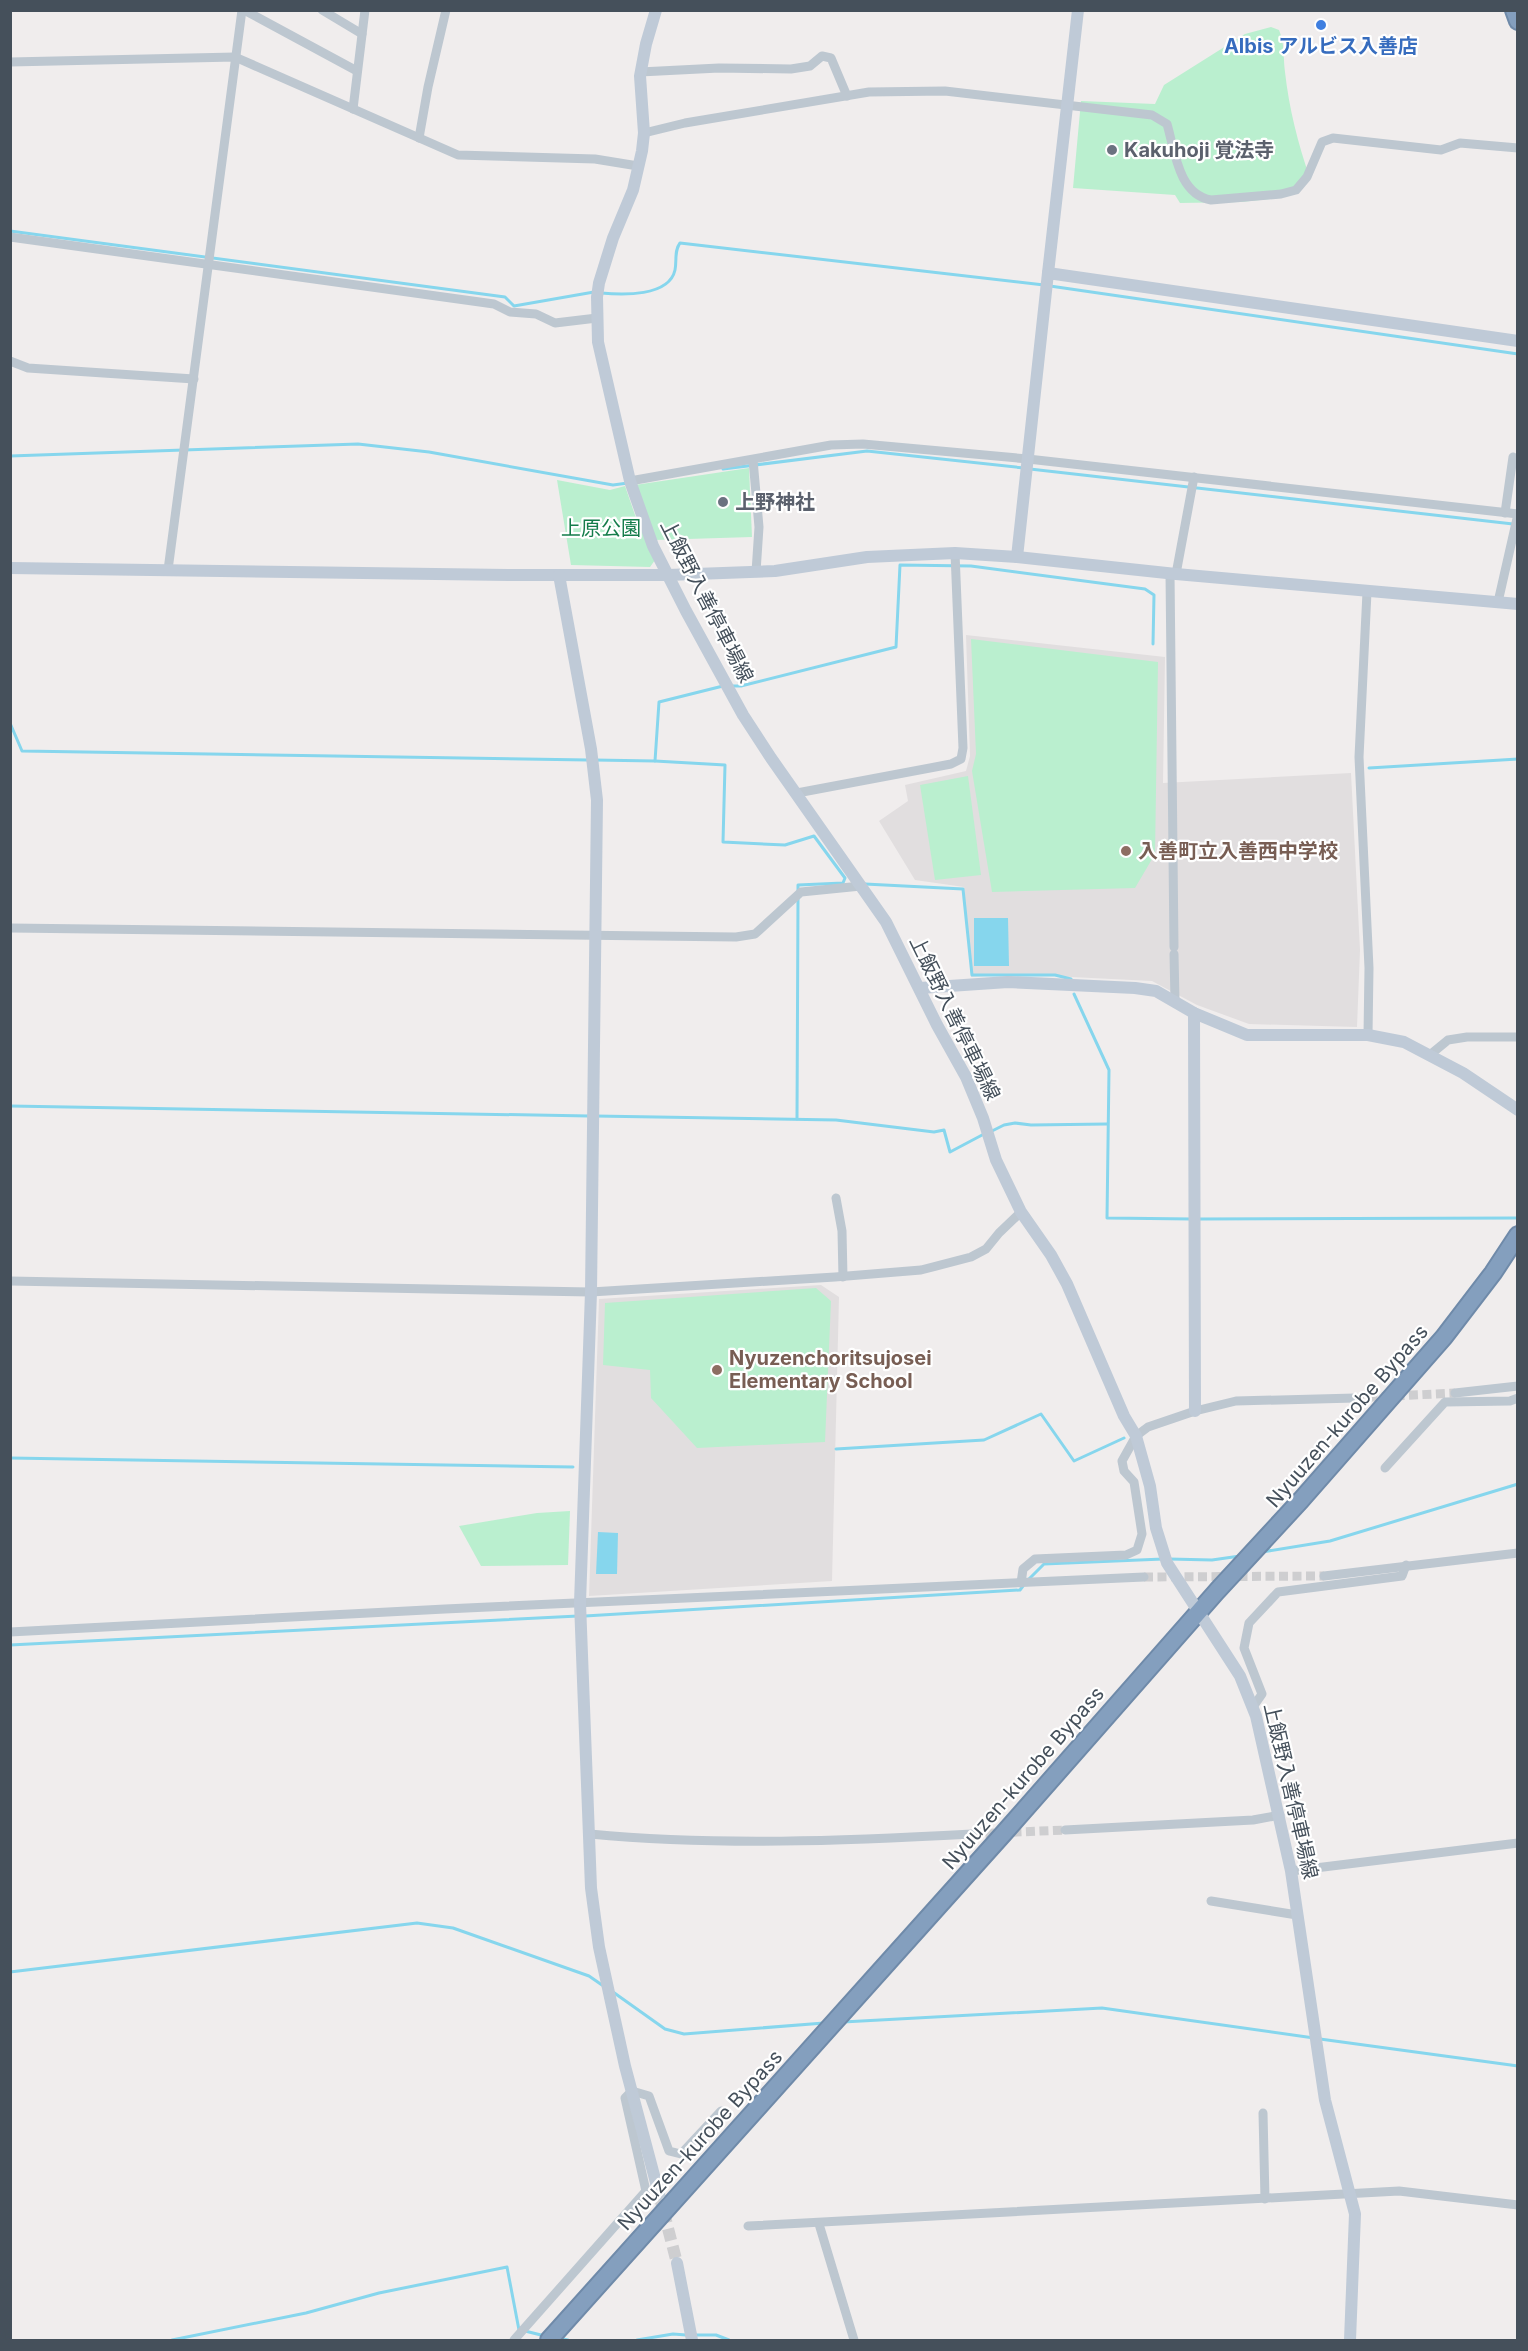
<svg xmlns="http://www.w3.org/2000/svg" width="1528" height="2351" font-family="Inter,'Noto Sans JP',sans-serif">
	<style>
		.education { fill: #e1dedf }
		.green { fill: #baefcf }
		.water { fill: #86d6ed }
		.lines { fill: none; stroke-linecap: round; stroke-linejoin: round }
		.stream { stroke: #86d6ed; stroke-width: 3 }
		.street-tunnel { stroke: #ceced0; stroke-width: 9; stroke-dasharray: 9 4.5; stroke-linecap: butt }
		.secondary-tunnel { stroke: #ceced0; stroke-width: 12; stroke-dasharray: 12 6; stroke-linecap: butt }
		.highway-casing { stroke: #6f8aa9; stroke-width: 20 }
		.street { stroke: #bdc7d0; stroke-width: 9 }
		.secondary { stroke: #bfcad7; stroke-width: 12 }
		.highway { stroke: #849fbe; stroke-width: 16 }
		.shop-dot { fill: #3f7fe0; stroke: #fff; stroke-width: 2 }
		.worship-dot { fill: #6b7280; stroke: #fff; stroke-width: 2 }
		.education-dot { fill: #8d6e63; stroke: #fff; stroke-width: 2 }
		.labels { text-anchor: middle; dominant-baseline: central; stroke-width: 4.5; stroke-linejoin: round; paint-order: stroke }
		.shop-label { font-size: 20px; font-weight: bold; fill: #366cbe; stroke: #fff }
		.worship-label { font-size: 20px; font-weight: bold; fill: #5b616d; stroke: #fff; text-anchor: start }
		.park-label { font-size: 20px; fill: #157d4b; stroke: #fff }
		.street-label { font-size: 20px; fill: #45505b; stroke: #fff }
		.education-label { font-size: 20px; font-weight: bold; fill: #785e54; stroke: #fff; text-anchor: start }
	</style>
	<rect width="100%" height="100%" fill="#f0eded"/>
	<g class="education">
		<polygon points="966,635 1165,657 1163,783 1351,773 1360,950 1357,1027 1249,1024 1197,1005 1152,981 1013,974 971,977 964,887 915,880 879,821 908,801 905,785 966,771 970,756"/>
		<polygon points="821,1285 839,1297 832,1581 589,1596 599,1299"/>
	</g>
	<g class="green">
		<path d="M1271,27L1279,30C1285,44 1283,57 1285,72C1289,108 1298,144 1310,178L1279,198L1241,202L1180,203L1175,195L1073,188L1081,101L1155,104L1164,85L1245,34Z"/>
		<polygon points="749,468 752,537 655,540 635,485"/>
		<polygon points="557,480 610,490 625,486 635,515 655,560 650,567 571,565"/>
		<polygon points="971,639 1158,662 1155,854 1135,888 992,892 972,771 976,754"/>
		<polygon points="968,776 981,875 935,880 920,785"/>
		<polygon points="816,1288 831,1301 825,1442 697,1448 651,1398 650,1370 603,1365 605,1303"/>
		<polygon points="570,1511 568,1565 481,1566 459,1526 537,1513"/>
	</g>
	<g class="water">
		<polygon points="974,918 1008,918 1009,966 974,966"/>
		<polygon points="598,1532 618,1533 617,1574 596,1574"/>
	</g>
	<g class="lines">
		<g class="stream">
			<polyline points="10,231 505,297 514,306 594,292"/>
			<polyline points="1050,286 1518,354"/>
			<path d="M601,293C622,295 669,297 675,270C677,260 674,251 680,243L1044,285"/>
			<polyline points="10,456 358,444 429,452 613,485 628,483"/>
			<polyline points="723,469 867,451 1024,468"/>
			<polyline points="1030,469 1513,524"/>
			<polyline points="730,686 741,686 896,647 900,565 971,566 1145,589 1154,595 1153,644"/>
			<polyline points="10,723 22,751 588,760"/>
			<polyline points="594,760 655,761 659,702 723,686"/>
			<polyline points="655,761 725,765 723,842 785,845 814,836 845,878 843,883 798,885 798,892"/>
			<polyline points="1369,768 1518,759"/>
			<polyline points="865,884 963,889 972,975 1055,975 1071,979"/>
			<polyline points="1074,994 1109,1070 1107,1218 1192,1219"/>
			<polyline points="10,1106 589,1116"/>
			<polyline points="595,1116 836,1120 934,1132 944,1130 950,1152 984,1134"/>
			<polyline points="797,1119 798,898"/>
			<polyline points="990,1132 1004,1125 1015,1123 1031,1125 1107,1124"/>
			<polyline points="1198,1219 1518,1218"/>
			<polyline points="836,1449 984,1440 1041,1414 1074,1461 1124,1438"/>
			<polyline points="10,1458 573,1467"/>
			<polyline points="1262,1552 1330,1541 1518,1484"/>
			<polyline points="1169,1559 1212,1560 1240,1556"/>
			<polyline points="1029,1579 1044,1564 1163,1559"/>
			<polyline points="585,1616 1020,1590 1023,1586"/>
			<polyline points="10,1645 578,1616"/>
			<polyline points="10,1972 417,1923 453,1928 589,1976 602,1985"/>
			<polyline points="613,1992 665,2029 684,2034 824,2023"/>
			<polyline points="843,2022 1102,2008 1314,2038"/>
			<polyline points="1320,2039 1518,2066"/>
			<polyline points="525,2331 545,2336"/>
			<polyline points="693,2335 716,2335 729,2340"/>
			<polyline points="558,2338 568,2340"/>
			<polyline points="172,2340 306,2313 379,2293 507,2267 519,2330"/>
			<polyline points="637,2340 673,2334 686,2335"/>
		</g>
		<g class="street-tunnel">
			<polyline points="1355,1398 1455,1393"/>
			<polyline points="1144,1577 1324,1576"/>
			<polyline points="972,1834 1065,1830"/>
		</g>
		<polyline class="secondary-tunnel" points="659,2194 677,2263"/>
		<defs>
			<g id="highway">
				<polyline points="1514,10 1518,21"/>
				<polyline points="549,2340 1004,1833 1217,1591 1301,1500 1444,1337 1493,1273 1518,1235"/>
			</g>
		</defs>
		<use href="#highway" class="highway-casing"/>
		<g class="street">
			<polyline points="244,10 357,71"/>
			<polyline points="322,10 362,34"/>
			<polyline points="10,62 235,57 458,155 595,159 638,166"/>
			<polyline points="640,72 719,68 791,69 810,66 822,56 831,58 847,96"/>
			<polyline points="353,109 365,10"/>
			<path d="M644,133L685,123L869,92L945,91L1152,115L1167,124C1175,151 1178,194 1211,200L1281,194L1296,190L1307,177L1322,142L1333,138L1441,150L1460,143L1518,148"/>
			<polyline points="419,138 428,87 446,10"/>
			<polyline points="10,237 494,304 510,312 536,314 555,323 597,318"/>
			<polyline points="10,361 28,368 194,379"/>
			<polyline points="753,460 759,527 756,572"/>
			<polyline points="630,481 831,445 863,444 1028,459 1518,514"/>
			<polyline points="1505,513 1513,457"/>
			<polyline points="168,570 242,10"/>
			<polyline points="1170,573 1174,947"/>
			<polyline points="1176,574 1194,477"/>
			<polyline points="1367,592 1359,757 1369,968 1368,1035"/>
			<polyline points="1498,602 1518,514"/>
			<polyline points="797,793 951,764 961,759 963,748 955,553"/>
			<polyline points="10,928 736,937 755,934 801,892 861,886"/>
			<polyline points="1174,954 1175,1001"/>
			<polyline points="1431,1054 1448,1040 1467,1037 1518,1037"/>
			<polyline points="836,1198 842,1231 843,1277"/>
			<polyline points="10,1281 591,1292 835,1277 921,1270 971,1257 986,1249 999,1233 1021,1212"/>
			<polyline points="1455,1393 1518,1386"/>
			<polyline points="1385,1468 1445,1402 1510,1401 1518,1398"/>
			<polyline points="1324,1576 1518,1553"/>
			<polyline points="1021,1583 1023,1569 1035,1559 1126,1555 1137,1550 1142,1534 1134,1482 1124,1471 1122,1461 1136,1436 1148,1427 1195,1411 1236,1401 1355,1398"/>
			<polyline points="10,1632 445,1609 1144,1577"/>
			<polyline points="1253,1707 1262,1694 1244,1648 1249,1623 1278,1592 1402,1576 1406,1565"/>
			<polyline points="1065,1830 1253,1820 1280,1815"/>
			<path d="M590,1834C717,1846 845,1841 972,1834"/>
			<polyline points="1291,1871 1518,1843"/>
			<polyline points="1211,1901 1297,1915"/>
			<polyline points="1263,2113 1265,2199"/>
			<polyline points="819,2224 854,2340"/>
			<polyline points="748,2226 1399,2191 1518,2205"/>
			<polyline points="514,2340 646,2191 625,2098 632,2091 649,2096 669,2151 681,2154 721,2111"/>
		</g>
		<g class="secondary">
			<polyline points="656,10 646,44 640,76 644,133 642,151 633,190 613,238 599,283 597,297 598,342 630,481 653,546 686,611 743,715 771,758 886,922 937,1025 966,1077 983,1118 996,1160 1021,1212 1051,1255 1067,1284 1124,1416 1136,1436 1150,1486 1156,1528 1167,1563 1240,1676 1256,1716 1291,1871 1325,2100 1355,2214 1350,2340"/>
			<polyline points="1048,273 1078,10"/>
			<polyline points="1017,557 1048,273 1518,341"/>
			<polyline points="10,568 508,575 668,575 775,571 867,557 955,553 1017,557 1176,574 1518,604"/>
			<polyline points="559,575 591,749 597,800 591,1292 580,1603 591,1888 599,1947 625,2066 659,2194"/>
			<polyline points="920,988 1008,982 1135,988 1156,991 1194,1013 1247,1035 1368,1035 1404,1042 1463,1073 1518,1110"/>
			<polyline points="1194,1013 1195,1411"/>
			<polyline points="677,2263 692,2340"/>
		</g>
		<use href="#highway" class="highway"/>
	</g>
	<circle class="shop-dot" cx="1321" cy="25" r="6"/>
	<g class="worship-dot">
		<circle cx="1112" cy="150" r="6"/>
		<circle cx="723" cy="502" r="6"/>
	</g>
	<g class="education-dot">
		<circle cx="1126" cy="851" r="6"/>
		<circle cx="717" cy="1370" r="6"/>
	</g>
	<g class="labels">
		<g class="shop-label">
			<text x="1321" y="46">Albis アルビス入善店</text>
		</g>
		<g class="worship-label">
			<text x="1124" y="150">Kakuhoji 覚法寺</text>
			<text x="735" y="502">上野神社</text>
		</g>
		<g class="park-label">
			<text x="601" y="528">上原公園</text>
		</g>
		<g class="street-label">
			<text transform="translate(707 601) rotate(63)">上飯野入善停車場線</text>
			<text transform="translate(955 1018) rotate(64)">上飯野入善停車場線</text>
			<text transform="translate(1347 1416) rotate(-49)">Nyuuzen-kurobe Bypass</text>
			<text transform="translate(1023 1778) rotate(-49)">Nyuuzen-kurobe Bypass</text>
			<text transform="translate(1291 1791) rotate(77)">上飯野入善停車場線</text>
			<text transform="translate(700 2140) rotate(-48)">Nyuuzen-kurobe Bypass</text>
		</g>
		<g class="education-label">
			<text x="1138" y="851">入善町立入善西中学校</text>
			<text x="729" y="1358">Nyuzenchoritsujosei<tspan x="729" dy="23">Elementary School</tspan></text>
		</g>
	</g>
	<rect width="1528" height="2351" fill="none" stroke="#45505b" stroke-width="24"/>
</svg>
